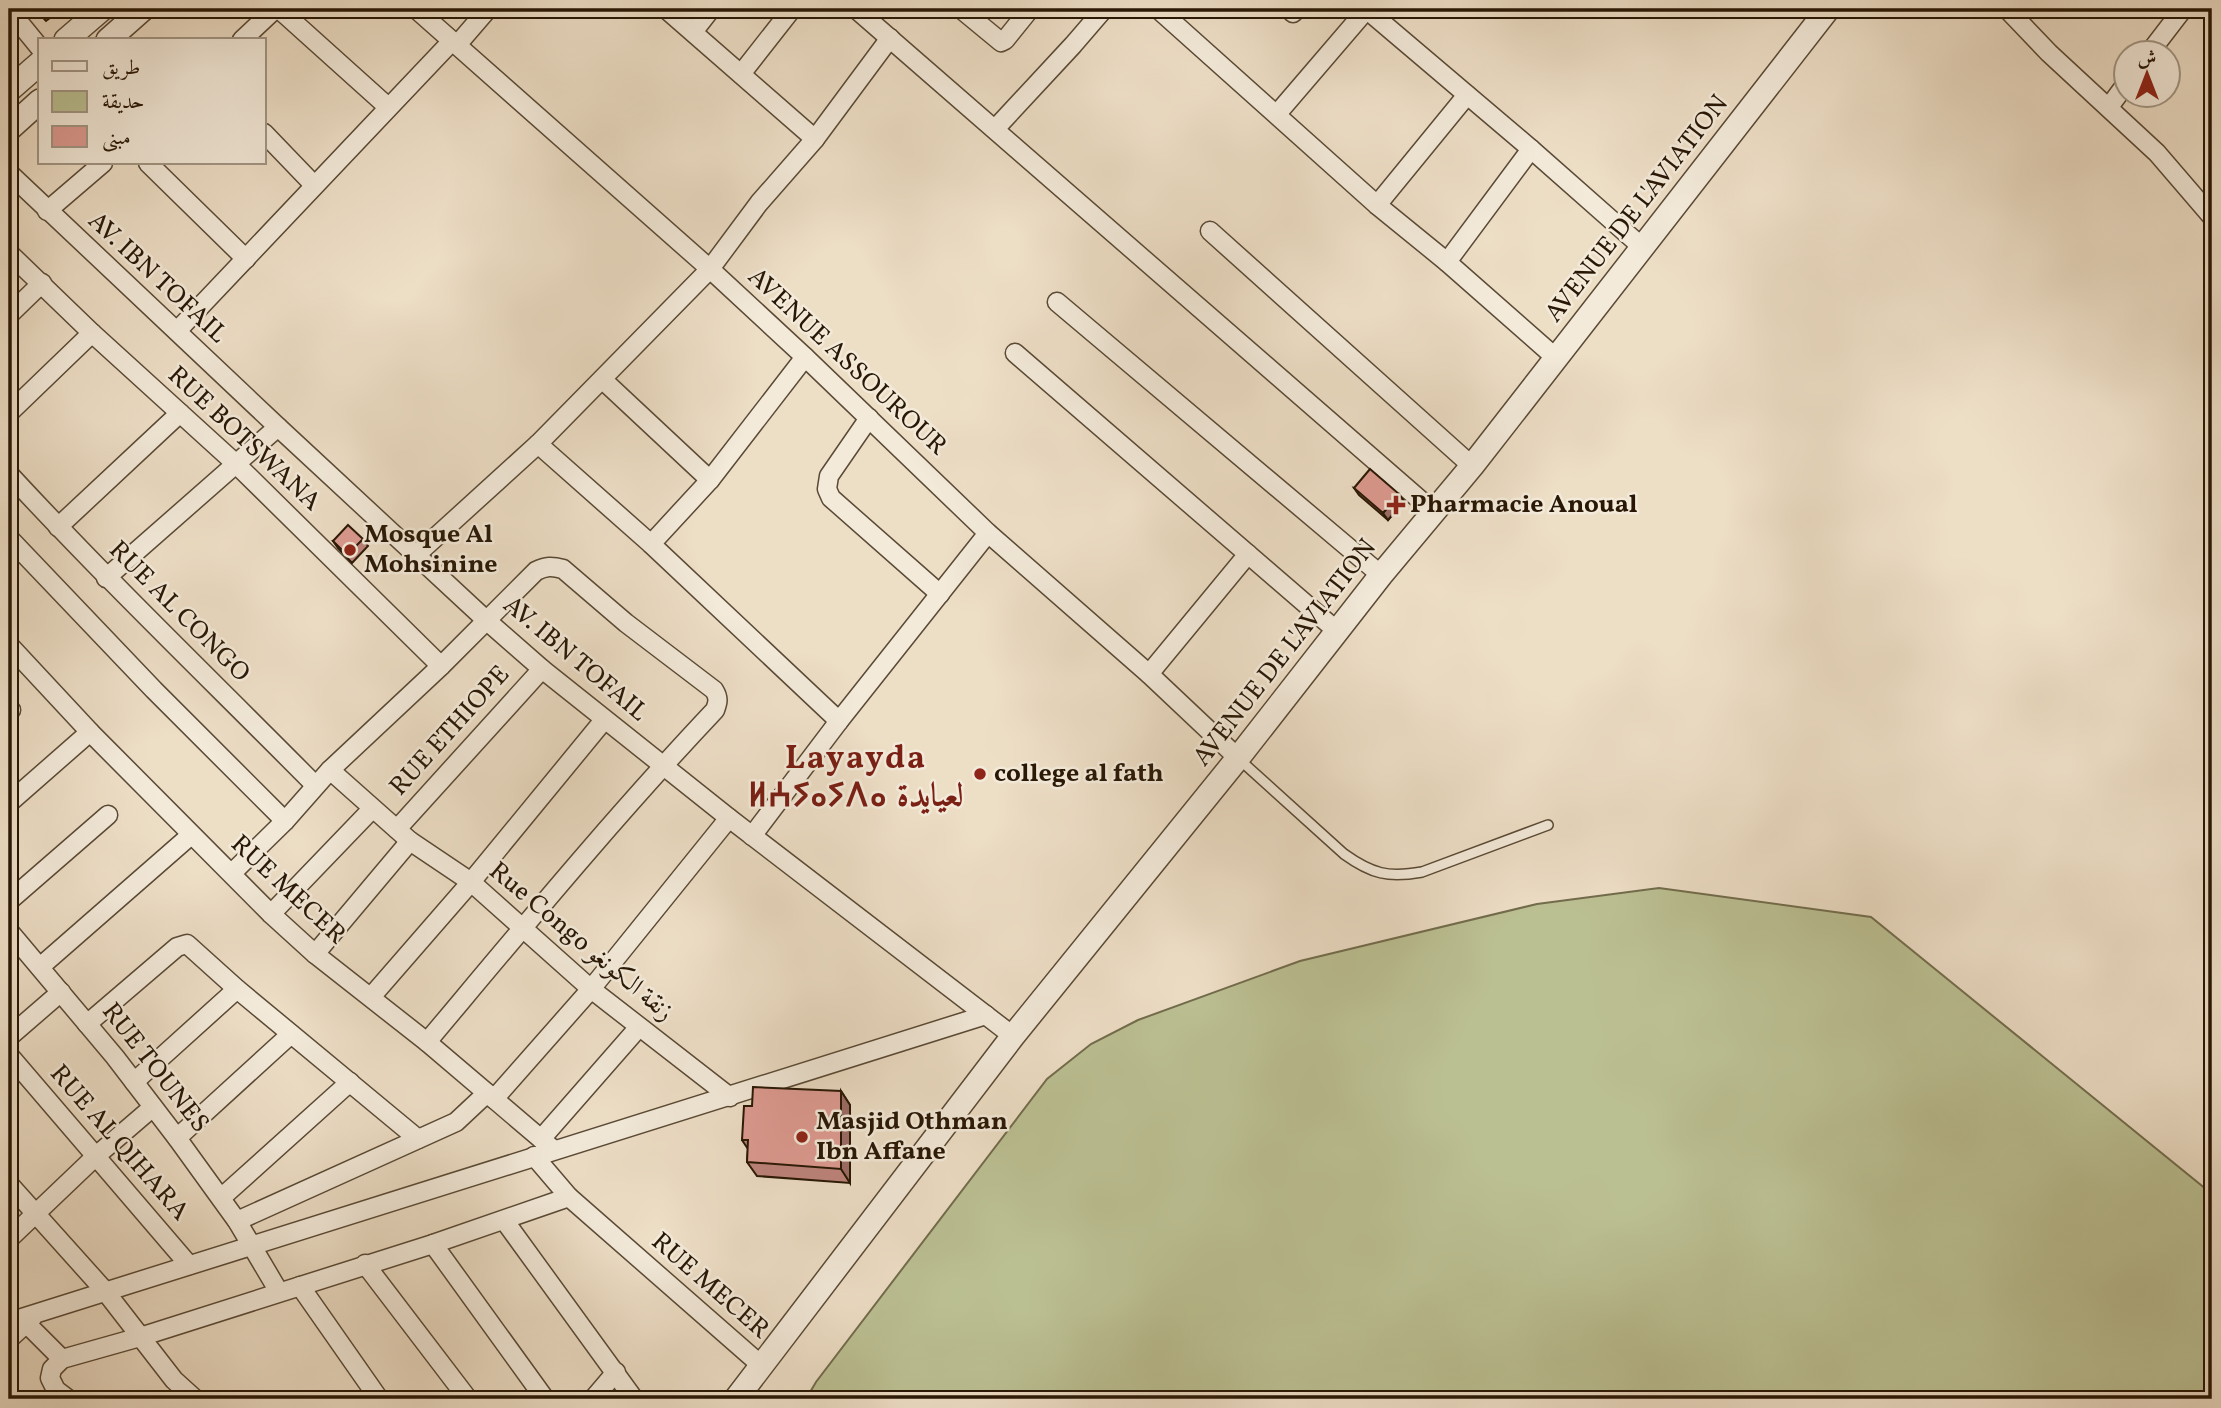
<svg xmlns="http://www.w3.org/2000/svg" width="2221" height="1408" font-family="Vollkorn,Amiri,'Noto Sans Tifinagh',serif">
	<style>
		.green { fill: #bbc093; stroke: #726c4c; stroke-width: 2 }
		.lines { fill: none; stroke-linecap: round; stroke-linejoin: round }
		.service-casing { stroke: #594935; stroke-width: 12 }
		.minor-casing { stroke: #594935; stroke-width: 21 }
		.tertiary-casing { stroke: #594935; stroke-width: 26 }
		.service { stroke: #f3eada; stroke-width: 9 }
		.minor { stroke: #f3eada; stroke-width: 18 }
		.tertiary { stroke: #f3eada; stroke-width: 23 }
		.wall { fill: #be847d; stroke: #281705; stroke-width: 2 }
		.shaded-wall { fill: #9b6c66; stroke: #281705; stroke-width: 2 }
		.building { fill: #dd9a91; stroke: #281705; stroke-width: 2 }
		.poi-dot { fill: #8f2418; stroke: #f3eada; stroke-width: 2.5 }
		.labels { text-anchor: middle; dominant-baseline: central; stroke-width: 5; stroke-linejoin: round; paint-order: stroke }
		.street-label { font-size: 26px; fill: #281705; stroke: #f3eada }
		.poi-label { font-size: 26px; font-weight: bold; fill: #281705; stroke: #f3eada; text-anchor: start }
		.district-label { font-size: 33px; font-weight: bold; letter-spacing: 2px; fill: #7a1f14; stroke: #f3eada }
	</style>
	<rect width="100%" height="100%" fill="#eddec6"/>
	<filter id="stains"><feTurbulence type="fractalNoise" baseFrequency=".00286" numOctaves="4"/><feColorMatrix values="0 0 0 0 .2 0 0 0 0 .09 0 0 0 0 .02 0 0 0 .5 -.17"/></filter>
	<radialGradient id="worn" r=".72"><stop offset=".6" stop-color="#630" stop-opacity="0"/><stop offset="1" stop-color="#630" stop-opacity=".3"/></radialGradient>
	<polygon class="green" points="1659,888 1871,917 2212,1194 2212,1399 806,1399 816,1382 1047,1079 1091,1044 1138,1020 1300,961 1537,904"/>
	<g class="lines">
		<defs>
			<path id="service" d="M1240,760L1344,854C1372,874 1388,878 1422,872L1548,825"/>
			<g id="minor">
				<polyline points="279,9 388,107"/>
				<polyline points="416,9 710,269 805,357 988,533 1149,674 1238,758"/>
				<polyline points="666,9 815,139"/>
				<polyline points="856,9 1434,512"/>
				<polyline points="961,9 1001,42 1005,40 1030,9"/>
				<polyline points="1158,9 1377,205 1447,262 1556,358"/>
				<polyline points="1289,9 1293,13 1297,9"/>
				<polyline points="1366,9 1531,149 1642,247"/>
				<polyline points="2007,9 2049,53 2157,153 2212,217"/>
				<polyline points="9,10 40,48"/>
				<polyline points="693,32 711,9"/>
				<polyline points="242,40 275,9"/>
				<polyline points="457,45 488,9"/>
				<polyline points="2150,52 2183,9"/>
				<polyline points="741,74 792,9"/>
				<polyline points="2109,107 2126,84"/>
				<polyline points="1277,114 1367,9"/>
				<polyline points="995,129 1073,45 1104,9"/>
				<polyline points="264,133 314,185"/>
				<polyline points="148,163 246,259"/>
				<polyline points="9,173 278,427 486,620 542,669 729,818 1013,1036"/>
				<polyline points="1377,205 1467,95"/>
				<polyline points="47,211 103,163"/>
				<polyline points="1210,231 1472,466"/>
				<polyline points="9,253 92,333 235,463 441,666"/>
				<polyline points="1447,262 1531,149"/>
				<polyline points="1057,302 1381,575"/>
				<polyline points="9,315 42,283"/>
				<polyline points="177,331 452,41"/>
				<polyline points="1015,353 1337,631"/>
				<polyline points="603,380 710,480"/>
				<polyline points="9,413 92,333"/>
				<polyline points="869,418 829,476 827,489 831,498 940,594"/>
				<polyline points="538,444 651,544 839,721"/>
				<path d="M9,474C108,581 213,682 315,785"/>
				<polyline points="58,527 180,413"/>
				<polyline points="9,538 154,690 285,821"/>
				<polyline points="651,544 710,480 805,357"/>
				<polyline points="416,555 538,444 710,269 759,203 815,139 890,38"/>
				<polyline points="106,578 278,427"/>
				<polyline points="9,645 90,732 271,914 315,954 427,1042 554,1150"/>
				<polyline points="1149,674 1248,554"/>
				<polyline points="9,712 11,710"/>
				<polyline points="330,770 410,841 471,882 591,989 730,1097"/>
				<polyline points="9,803 90,732"/>
				<polyline points="397,829 542,669"/>
				<polyline points="752,836 839,721 988,533"/>
				<path d="M232,873L285,821L330,770L441,666L536,571C546,566 552,566 563,569L626,623L714,690C719,698 718,702 715,710C614,817 521,930 427,1042"/>
				<polyline points="9,901 108,815"/>
				<polyline points="271,914 372,809"/>
				<polyline points="9,931 115,1057 177,1138 237,1221 279,1292"/>
				<polyline points="315,954 410,841"/>
				<polyline points="40,967 191,835"/>
				<polyline points="371,997 471,882 604,720"/>
				<polyline points="87,1024 177,947 187,944 237,989 418,1139"/>
				<polyline points="9,1037 61,992"/>
				<polyline points="9,1055 189,1265"/>
				<polyline points="134,1082 237,989"/>
				<polyline points="494,1099 591,989 729,818"/>
				<polyline points="177,1138 291,1034"/>
				<polyline points="541,1139 639,1027"/>
				<polyline points="534,1156 569,1197 762,1366"/>
				<polyline points="9,1184 105,1291 174,1380 195,1399"/>
				<polyline points="221,1198 350,1082"/>
				<polyline points="504,1220 634,1399"/>
				<polyline points="237,1221 456,1122 487,1093"/>
				<polyline points="9,1239 96,1156 153,1107"/>
				<polyline points="433,1244 545,1399"/>
				<polyline points="365,1264 468,1399"/>
				<polyline points="300,1286 379,1399"/>
				<polyline points="9,1322 986,1015"/>
				<polyline points="26,1323 62,1359"/>
				<polyline points="9,1339 32,1318"/>
				<polyline points="68,1399 56,1390 50,1378 52,1369 62,1359 140,1337 433,1244 569,1197"/>
				<polyline points="593,1399 616,1372"/>
			</g>
			<g id="tertiary">
				<polyline points="66,40 102,9"/>
				<polyline points="108,40 143,9"/>
				<polyline points="9,90 40,63"/>
				<polyline points="9,129 40,101"/>
				<polyline points="736,1399 1013,1036 1238,758 1381,575 1472,466 1828,9"/>
			</g>
		</defs>
		<use href="#service" class="service-casing"/>
		<use href="#minor" class="minor-casing"/>
		<use href="#tertiary" class="tertiary-casing"/>
		<use href="#service" class="service"/>
		<use href="#minor" class="minor"/>
		<use href="#tertiary" class="tertiary"/>
	</g>
	<g class="wall">
		<polygon points="23,9 62,9 46,21 35,9 27,14"/>
		<polygon points="1354,488 1404,501 1388,520 1359,495"/>
		<polygon points="363,539 368,546 352,563 338,548 333,541"/>
		<polygon points="841,1091 850,1105 850,1183 757,1176 747,1162 748,1149 742,1140 752,1106"/>
	</g>
	<g class="shaded-wall">
		<polygon points="1399,494 1404,501 1388,520 1383,513"/>
		<polygon points="841,1091 850,1105 850,1183 841,1169"/>
	</g>
	<g class="building">
		<polygon points="1370,469 1399,494 1383,513 1354,488"/>
		<polygon points="348,525 363,539 347,555 333,541"/>
		<polygon points="753,1087 841,1091 841,1169 747,1162 748,1140 742,1140 744,1106 752,1106"/>
	</g>
	<g class="poi-dot">
		<path d="M1392.5 494.5h7v7h7v7h-7v7h-7v-7h-7v-7h7z"/>
		<circle cx="350" cy="550" r="7"/>
		<circle cx="980" cy="774" r="7"/>
		<circle cx="802" cy="1137" r="7"/>
	</g>
	<g class="labels">
		<g class="street-label">
			<text transform="translate(1637 209) rotate(-52)">AVENUE DE L'AVIATION</text>
			<text transform="translate(157 278) rotate(43)">AV. IBN TOFAIL</text>
			<text transform="translate(847 362) rotate(43)">AVENUE ASSOUROUR</text>
			<text transform="translate(244 439) rotate(43)">RUE BOTSWANA</text>
			<text transform="translate(179 612) rotate(45)">RUE AL CONGO</text>
			<text transform="translate(1285 653) rotate(-52)">AVENUE DE L'AVIATION</text>
			<text transform="translate(575 659) rotate(40)">AV. IBN TOFAIL</text>
			<text transform="translate(450 731) rotate(-48)">RUE ETHIOPE</text>
			<text transform="translate(288 890) rotate(43)">RUE MECER</text>
			<text transform="translate(581 942) rotate(40)">Rue Congo زنقة الكونغو</text>
			<text transform="translate(155 1068) rotate(52)">RUE TOUNES</text>
			<text transform="translate(119 1143) rotate(49)">RUE AL QIHARA</text>
			<text transform="translate(710 1286) rotate(41)">RUE MECER</text>
		</g>
		<g class="poi-label">
			<text x="1410" y="505">Pharmacie Anoual</text>
			<text x="364" y="535">Mosque Al<tspan x="364" dy="30">Mohsinine</tspan></text>
			<text x="994" y="774">college al fath</text>
			<text x="816" y="1122">Masjid Othman<tspan x="816" dy="30">Ibn Affane</tspan></text>
		</g>
		<g class="district-label">
			<text x="856" y="760">Layayda<tspan x="856" dy="38">ⵍⵄⵢⴰⵢⴷⴰ لعيايدة</tspan></text>
		</g>
	</g>
	<rect width="2221" height="1408" fill="none" stroke="#eddec6" stroke-width="35"/>
	<rect x="10" y="10" width="2200" height="1387" fill="none" stroke="#281705" stroke-width="3.5"/>
	<rect x="18" y="18" width="2186" height="1373" fill="none" stroke="#281705" stroke-width="2"/>
	<rect x="38" y="38" width="228" height="126" fill="#f3eada" stroke="#a29685" stroke-width="2"/>
	<rect x="52" y="61" width="35" height="10" fill="#f3eada" stroke="#a29685" stroke-width="2"/>
	<text x="102" y="74" font-size="21" fill="#281705">طريق</text>
	<rect x="52" y="91" width="35" height="21" fill="#bbc093" stroke="#a29685" stroke-width="2"/>
	<text x="102" y="108" font-size="21" fill="#281705">حديقة</text>
	<rect x="52" y="126" width="35" height="21" fill="#dd9a91" stroke="#a29685" stroke-width="2"/>
	<text x="102" y="144" font-size="21" fill="#281705">مبنى</text>
	<g transform="translate(2147 74)"><circle r="33" fill="#f3eada" stroke="#a29685" stroke-width="2"/>
	<path d="M0-5L12 26L0 18L-12 26Z" fill="#8f2418"/>
	<text y="-10" font-size="19" font-weight="bold" text-anchor="middle" fill="#281705">ش</text>
	</g>
	<rect width="100%" height="100%" filter="url(#stains)"/>
	<rect width="100%" height="100%" fill="url(#worn)"/>
</svg>
